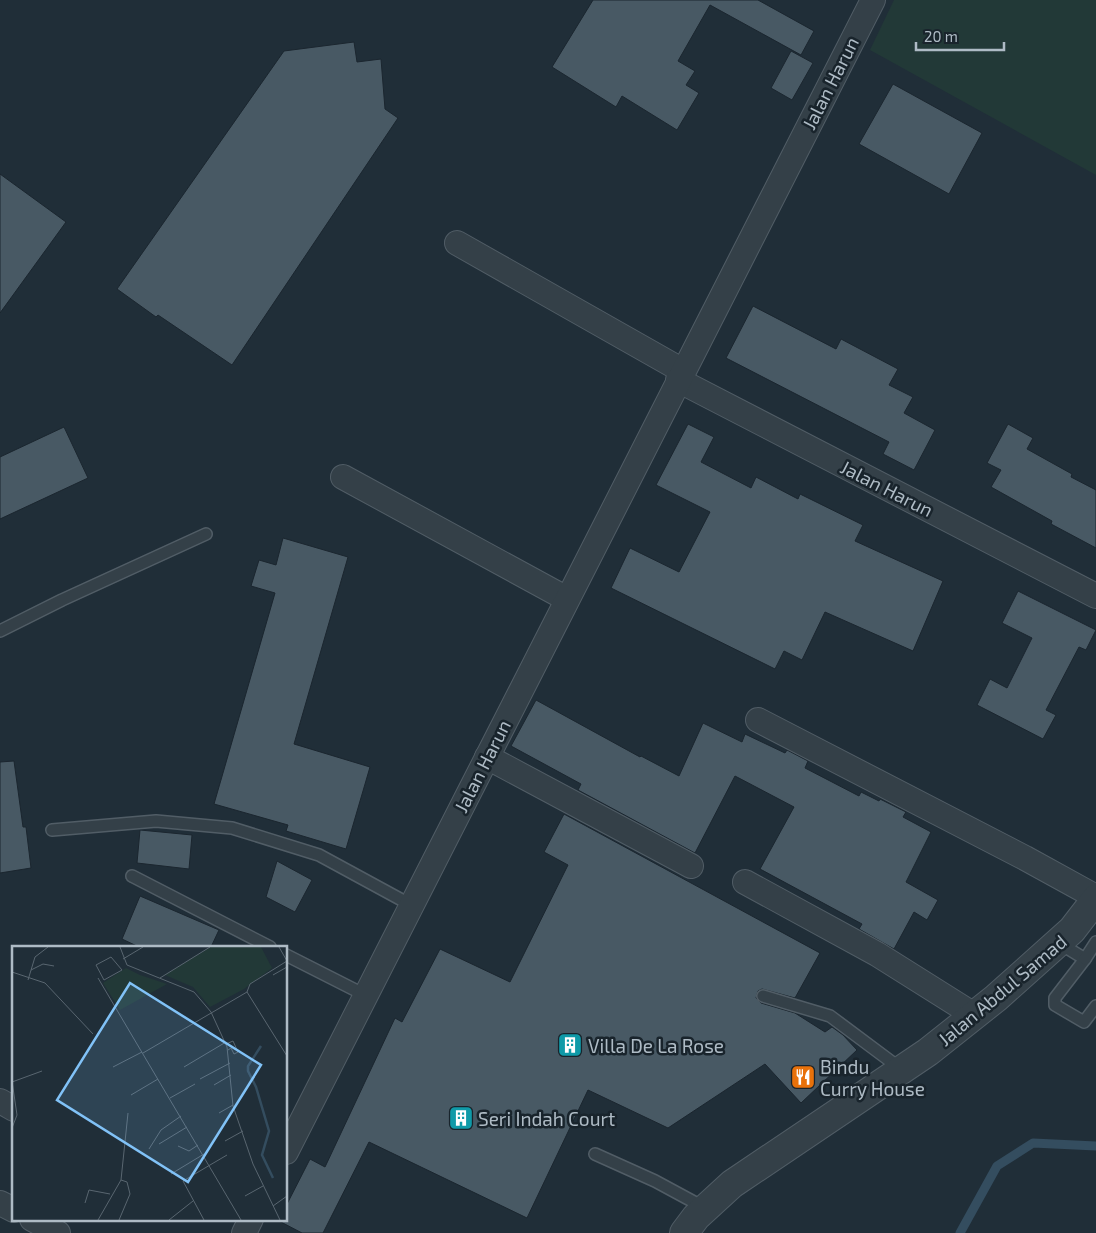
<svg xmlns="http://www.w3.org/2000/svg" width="1096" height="1233" font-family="'Exo 2',sans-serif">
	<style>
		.green { fill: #223937 }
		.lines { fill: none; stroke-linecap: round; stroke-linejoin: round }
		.stream { stroke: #344d5f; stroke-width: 9 }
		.building { fill: #485964; stroke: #1b262f }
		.service-casing { stroke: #515d66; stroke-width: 14 }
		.minor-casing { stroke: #515d66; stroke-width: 26 }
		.tertiary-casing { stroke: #515d66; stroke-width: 30 }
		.service { stroke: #344048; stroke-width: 11 }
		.minor { stroke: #344048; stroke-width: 24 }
		.tertiary { stroke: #344048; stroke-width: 28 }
		.labels { text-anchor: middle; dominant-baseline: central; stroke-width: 5; stroke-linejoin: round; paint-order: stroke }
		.street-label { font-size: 19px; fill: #aebbc5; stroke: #19242c }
		.poi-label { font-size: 19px; fill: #aebbc5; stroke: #19242c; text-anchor: start }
		.inset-river { fill: none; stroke: #344d5f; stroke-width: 2.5 }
		.inset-road { fill: none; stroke: #596670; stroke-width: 1 }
		.view { fill: #81c2f7; fill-opacity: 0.15; stroke: #81c2f7; stroke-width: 2.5 }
		.inset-edge { fill: none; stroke: #aebbc5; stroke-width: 2.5 }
	</style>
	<rect width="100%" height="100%" fill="#202e38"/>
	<polygon class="green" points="894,0 1096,0 1096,175 870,50"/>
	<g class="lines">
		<polyline class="stream" points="960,1233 997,1166 1033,1143 1096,1146"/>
	</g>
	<g class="building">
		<polygon points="593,0 758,0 814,31 801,55 710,5 678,61 695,71 686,85 699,93 677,130 622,96 616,107 552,67"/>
		<polygon points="354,42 357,62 381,59 385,109 398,118 232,365 158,315 156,317 117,289 284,51"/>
		<polygon points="791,51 813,63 792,100 771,88"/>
		<polygon points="893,84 982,133 949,194 859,144"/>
		<polygon points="0,174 66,222 0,313"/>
		<polygon points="753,306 836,349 841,339 898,369 889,385 913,397 904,413 935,430 914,470 883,454 889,442 726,358"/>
		<polygon points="688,424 714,437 701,462 751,488 756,477 798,499 800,494 863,525 855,541 943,581 913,651 825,612 802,660 784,651 775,669 611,588 630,548 679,572 710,512 656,485"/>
		<polygon points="1008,424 1033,438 1027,449 1072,474 1071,477 1096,490 1096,548 1051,524 1052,521 991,487 1001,470 987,463"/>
		<polygon points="64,427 88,478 0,519 0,457"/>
		<polygon points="283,538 348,557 294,744 370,767 346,849 286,831 288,825 214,804 275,593 251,586 259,560 276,565"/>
		<polygon points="1018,591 1096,630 1086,650 1079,647 1046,710 1056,715 1043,739 977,705 990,679 1007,688 1032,638 1002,623"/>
		<polygon points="536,700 640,757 641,756 679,776 703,723 742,742 745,734 785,753 787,750 808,761 805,768 859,796 861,792 879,801 880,799 906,812 903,817 931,832 906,882 938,900 927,920 914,912 894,949 859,929 862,924 760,869 794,807 735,776 695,853 578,790 581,784 511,746"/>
		<polygon points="14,761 23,827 26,827 31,868 0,873 0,762"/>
		<polygon points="564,814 820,953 795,998 762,989 758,991 756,998 761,1003 795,1013 825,1032 832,1027 843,1035 857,1050 801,1103 765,1064 668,1128 588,1090 527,1218 369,1142 323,1233 302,1233 279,1221 280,1219 286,1219 286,1206 310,1159 325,1167 395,1018 402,1022 440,949 510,982 568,865 544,852"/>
		<polygon points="140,830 192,835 189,869 137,863"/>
		<polygon points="277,861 312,880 295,912 266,897"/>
		<polygon points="140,896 219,930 211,947 139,947 122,939"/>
	</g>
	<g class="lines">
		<defs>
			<g id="service">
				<polyline points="0,631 62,600 206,534"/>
				<polyline points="52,830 156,821 232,828 319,855 411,905"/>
				<polyline points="132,876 270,947"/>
				<polyline points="1059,943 1085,959 1055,998 1055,1005 1084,1022 1096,1006"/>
				<polyline points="286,955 365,995"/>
				<polyline points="1085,959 1096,942"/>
				<polyline points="763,996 830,1016 901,1069"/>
				<polyline points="595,1154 655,1181 705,1208"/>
			</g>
			<g id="minor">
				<polyline points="457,243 683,371"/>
				<polyline points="678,380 1096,596"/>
				<polyline points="343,477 567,599"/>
				<polyline points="758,720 1025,858 1096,897"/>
				<polyline points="487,757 691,866"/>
				<polyline points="745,882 877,954 974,1015"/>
				<polyline points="0,1101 14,1109"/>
				<polyline points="286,1152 873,0"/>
				<polyline points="0,1203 14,1210"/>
				<polyline points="32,1219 58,1233"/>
				<polyline points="244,1233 251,1219"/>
			</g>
			<polyline id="tertiary" points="684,1233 696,1217 732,1184 928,1052 996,998 1072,930 1096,899"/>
		</defs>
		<use href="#service" class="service-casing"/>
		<use href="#minor" class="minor-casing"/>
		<use href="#tertiary" class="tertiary-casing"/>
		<use href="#service" class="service"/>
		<use href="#minor" class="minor"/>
		<use href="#tertiary" class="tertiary"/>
	</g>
	<defs>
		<symbol id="building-square" viewBox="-11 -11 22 22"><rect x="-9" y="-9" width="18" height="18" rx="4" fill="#0f9aa8" stroke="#19242c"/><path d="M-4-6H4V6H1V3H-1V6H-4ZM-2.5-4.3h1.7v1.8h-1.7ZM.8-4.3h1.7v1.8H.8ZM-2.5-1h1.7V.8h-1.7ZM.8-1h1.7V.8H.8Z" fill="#fff"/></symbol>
		<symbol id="restaurant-square" viewBox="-11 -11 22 22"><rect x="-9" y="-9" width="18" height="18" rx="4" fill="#e8710a" stroke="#19242c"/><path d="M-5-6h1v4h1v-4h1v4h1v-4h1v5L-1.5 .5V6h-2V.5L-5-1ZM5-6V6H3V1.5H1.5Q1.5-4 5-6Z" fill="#fff"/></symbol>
	</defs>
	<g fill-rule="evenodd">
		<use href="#building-square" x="556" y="1031" width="28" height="28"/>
		<use href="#restaurant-square" x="789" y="1063" width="28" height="28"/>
		<use href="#building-square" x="447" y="1104" width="28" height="28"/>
	</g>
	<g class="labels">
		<g class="street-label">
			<text transform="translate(830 83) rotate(-63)">Jalan Harun</text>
			<text transform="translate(887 488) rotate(27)">Jalan Harun</text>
			<text transform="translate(482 766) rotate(-63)">Jalan Harun</text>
			<text transform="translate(1002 990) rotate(-40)">Jalan Abdul Samad</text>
		</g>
		<g class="poi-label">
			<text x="588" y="1045">Villa De La Rose</text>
			<text x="820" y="1066">Bindu<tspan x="820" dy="22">Curry House</tspan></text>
			<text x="478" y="1118">Seri Indah Court</text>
		</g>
	</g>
	<g transform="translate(12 946)">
		<rect width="275" height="275" fill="#202e38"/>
		<path d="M199,1H249L260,22L232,43L198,61L181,41L153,29ZM114,22L128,29L155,38L108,64L91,37Z" fill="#223937"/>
		<path class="inset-river" d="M249,100L236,120V125L244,141L257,185L250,209L261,232"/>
		<path class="inset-road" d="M108,1L115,19L182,46L199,66L215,101L221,160L241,218L268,274M267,1L275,15M99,11L110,24L92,34L84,19ZM111,13L131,1M19,24L31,18L42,20M0,26L33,37L81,88M261,29L275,21M86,32L229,274M148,32L198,1M16,34L23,11L36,1M235,46L275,110M235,46L238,38L275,15M214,98L221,95L226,106L222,108L219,102L216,104M131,107L235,46M101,121L130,106M172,121L214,96M188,133L218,117M0,135L5,169L0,182M0,136L30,125M202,139L219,129M119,149L146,133M158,152L183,138M207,167L221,159M213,195L231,185M147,198L175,181M166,200L177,205L186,199M137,203L149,184L169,170M198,219L215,209M159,228L192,208M109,234L116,167M233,250L251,240M73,257L77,244L98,248M261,260L275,250M86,274L109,234M107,274L118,248L115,236L109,234M157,274L181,255M192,274L171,235L198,219"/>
		<path class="view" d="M118,37L249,119L176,236L45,154Z"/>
		<rect width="275" height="275" class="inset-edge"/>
	</g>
	<path d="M916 42v8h88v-8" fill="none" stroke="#aebbc5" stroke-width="2.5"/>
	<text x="924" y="42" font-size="15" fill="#aebbc5" stroke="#19242c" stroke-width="4" paint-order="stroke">20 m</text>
</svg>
